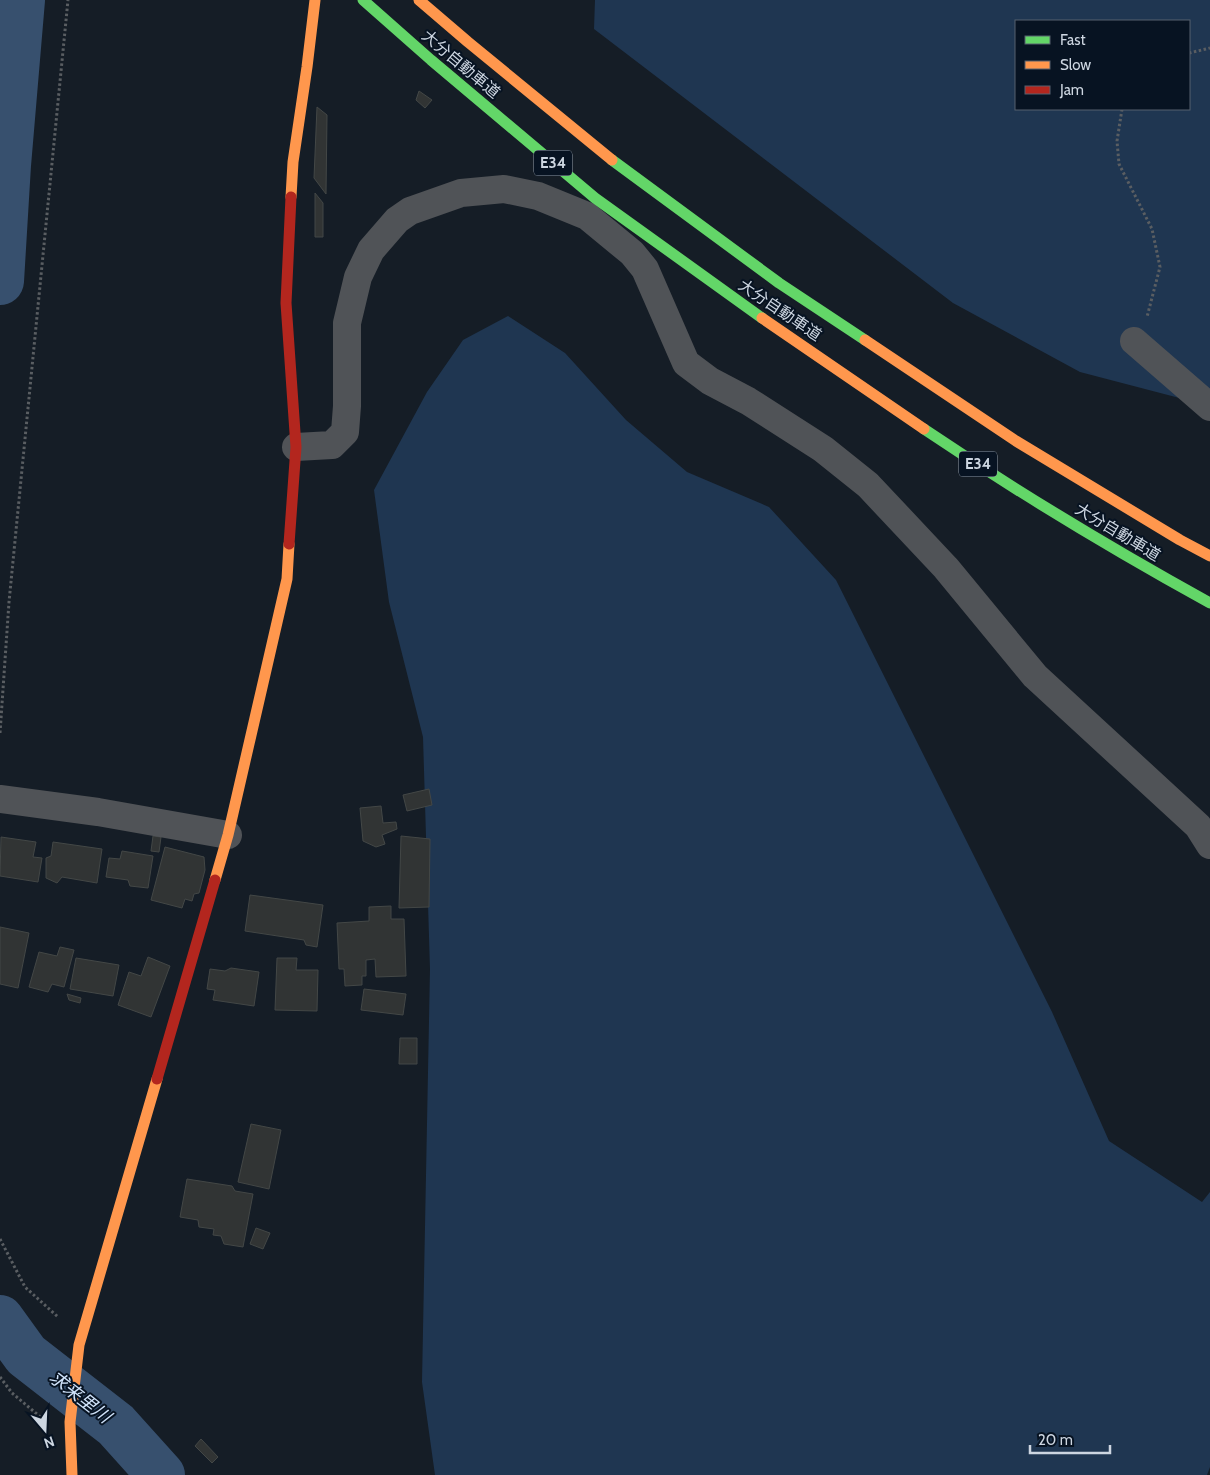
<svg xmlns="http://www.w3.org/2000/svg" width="1210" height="1475" font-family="Cabin,'Noto Sans JP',sans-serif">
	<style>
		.green { fill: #1f3651; fill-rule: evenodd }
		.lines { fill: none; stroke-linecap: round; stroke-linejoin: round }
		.river { stroke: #37506e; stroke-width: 48 }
		.building { fill: #313434; stroke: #434746 }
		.path { stroke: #5a5e62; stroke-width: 3; stroke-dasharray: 2.5 2.5; stroke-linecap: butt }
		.street { stroke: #505357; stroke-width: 28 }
		.fast { stroke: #63d668; stroke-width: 11 }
		.slow { stroke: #ff974d; stroke-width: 11 }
		.jam { stroke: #b3261e; stroke-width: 11 }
		.labels { text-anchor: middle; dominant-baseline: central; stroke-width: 4; stroke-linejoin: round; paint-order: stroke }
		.shield { fill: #071322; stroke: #929ca8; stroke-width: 1 }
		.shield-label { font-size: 15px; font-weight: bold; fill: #cdd6e1 }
		.street-label { font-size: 16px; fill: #cdd6e1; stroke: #071322 }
		.water-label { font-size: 18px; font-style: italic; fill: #d1e4fb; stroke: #071322 }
	</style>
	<rect width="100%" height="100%" fill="#151d26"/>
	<g class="green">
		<path d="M595,0H1210V406L1080,372L953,303L594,29ZM1016,21H1189V109H1016Z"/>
		<polygon points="508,316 565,353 626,420 687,472 769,507 836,580 1052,1012 1109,1141 1202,1202 1210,1192 1210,1467 1207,1475 435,1475 422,1382 430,969 423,737 389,602 374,490 427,392 463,340"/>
	</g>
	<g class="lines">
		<g class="river">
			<polyline points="0,281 7,165 21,0"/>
			<polyline points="0,1319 26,1355 116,1425 161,1475"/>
		</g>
	</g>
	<g class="building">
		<polygon points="419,91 432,100 425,108 416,100"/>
		<polygon points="317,107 327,115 326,194 314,178"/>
		<polygon points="315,193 323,203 323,237 315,237"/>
		<polygon points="429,789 432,805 407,811 403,795"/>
		<polygon points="381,806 383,823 396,822 397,829 382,835 385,844 376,847 363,841 360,808"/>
		<polygon points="153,836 161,837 159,852 151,851"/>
		<polygon points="401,836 430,839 429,907 399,908"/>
		<polygon points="1,837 36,842 33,857 42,858 38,882 0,876"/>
		<polygon points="53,842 102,849 97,883 62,877 57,883 46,878 46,858 51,856"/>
		<polygon points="165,847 204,857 205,870 199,893 194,894 192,901 185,899 182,908 151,900"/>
		<polygon points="122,851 153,856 148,888 130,886 128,880 106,877 109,858 120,859"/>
		<polygon points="250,895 323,905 317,947 306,945 304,940 245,931"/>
		<polygon points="391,906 391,919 404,919 406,976 376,977 375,959 366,960 366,976 362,976 362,985 345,986 344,969 339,969 337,923 369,921 369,907"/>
		<polygon points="0,927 29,933 18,988 0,984"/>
		<polygon points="60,947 74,950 64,987 52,984 48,992 29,987 39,952 57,956"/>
		<polygon points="148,957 170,966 151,1017 118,1005 129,972 141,976"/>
		<polygon points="76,958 119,965 113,996 70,989"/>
		<polygon points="277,958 297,958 296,970 318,970 317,1011 275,1010"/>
		<polygon points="231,968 259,972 254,1006 213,1000 215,990 207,989 210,969 225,971"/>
		<polygon points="364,989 406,994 403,1015 361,1010"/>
		<polygon points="67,994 81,998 80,1003 69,1000"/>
		<polygon points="400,1038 417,1038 417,1064 399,1064"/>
		<polygon points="251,1124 281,1130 269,1189 238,1182"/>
		<polygon points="187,1179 232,1186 235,1191 253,1194 243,1247 224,1244 221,1236 213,1235 214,1229 199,1227 198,1220 180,1217"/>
		<polygon points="256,1228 270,1233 263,1249 250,1244"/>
		<polygon points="201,1439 218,1457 212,1463 195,1446"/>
	</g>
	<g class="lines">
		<g class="path">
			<polyline points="1189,53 1210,48"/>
			<polyline points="1122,109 1117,141 1119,164 1152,229 1160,267 1147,317"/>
			<polyline points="0,733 9,602 68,0"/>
			<polyline points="0,1239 25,1287 58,1317"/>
			<polyline points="0,1377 12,1393 44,1420"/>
		</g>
		<g class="street">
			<polyline points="1134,341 1210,407"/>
			<polyline points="296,447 332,445 345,432 347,406 347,323 358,277 371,250 397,220 410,211 461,193 504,189 538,196 587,216 632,253 645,269 686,363 710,381 748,401 823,449 868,485 946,568 1035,676 1198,826 1210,845"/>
			<polyline points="0,799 98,812 228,835"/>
		</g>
		<g class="fast">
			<polyline points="363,0 431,60 595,198 762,318"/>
			<polyline points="612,160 779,283 865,340"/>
			<path d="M924,429C1016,491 1112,549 1210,603"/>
		</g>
		<g class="slow">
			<polyline points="419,0 468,42 612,160"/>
			<polyline points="291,197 293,162 307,67 315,0"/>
			<polyline points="762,318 924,429"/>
			<polyline points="865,340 1016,441 1180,540 1210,556"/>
			<polyline points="215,880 228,835 287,579 289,544"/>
			<polyline points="72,1475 70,1422 79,1345 157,1079"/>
		</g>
		<g class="jam">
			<polyline points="289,544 296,447 286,303 291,197"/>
			<polyline points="157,1079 215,880"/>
		</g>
	</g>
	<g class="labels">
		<g class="shield">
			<rect x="534" y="150.5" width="38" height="25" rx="4"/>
			<rect x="959" y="451.5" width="38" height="25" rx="4"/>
		</g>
		<g class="shield-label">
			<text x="553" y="163">E34</text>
			<text x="978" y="464">E34</text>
		</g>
		<g class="street-label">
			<text transform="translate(461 64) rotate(40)">大分自動車道</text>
			<text transform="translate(780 310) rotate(34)">大分自動車道</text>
			<text transform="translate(1118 532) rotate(31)">大分自動車道</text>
		</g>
		<g class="water-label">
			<text transform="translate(80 1397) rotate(38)">求来里川</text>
		</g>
	</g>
	<rect x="1015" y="20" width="175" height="90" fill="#071322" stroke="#56616e"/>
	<rect x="1025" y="36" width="25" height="8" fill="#63d668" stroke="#56616e"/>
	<text x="1060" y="45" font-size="15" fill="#cdd6e1">Fast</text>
	<rect x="1025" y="61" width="25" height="8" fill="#ff974d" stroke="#56616e"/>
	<text x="1060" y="70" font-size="15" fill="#cdd6e1">Slow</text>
	<rect x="1025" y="86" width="25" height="8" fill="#b3261e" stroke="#56616e"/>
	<text x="1060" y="95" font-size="15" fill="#cdd6e1">Jam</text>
	<g transform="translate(45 1430) rotate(161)" stroke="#071322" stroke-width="4" paint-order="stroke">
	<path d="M0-4L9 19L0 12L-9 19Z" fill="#cdd6e1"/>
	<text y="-8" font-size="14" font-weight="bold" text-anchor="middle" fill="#cdd6e1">N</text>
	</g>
	<path d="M1030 1445v8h80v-8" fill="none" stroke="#cdd6e1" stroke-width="2.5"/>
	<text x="1038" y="1445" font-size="15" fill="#cdd6e1" stroke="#071322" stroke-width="4" paint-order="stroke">20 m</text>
</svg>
